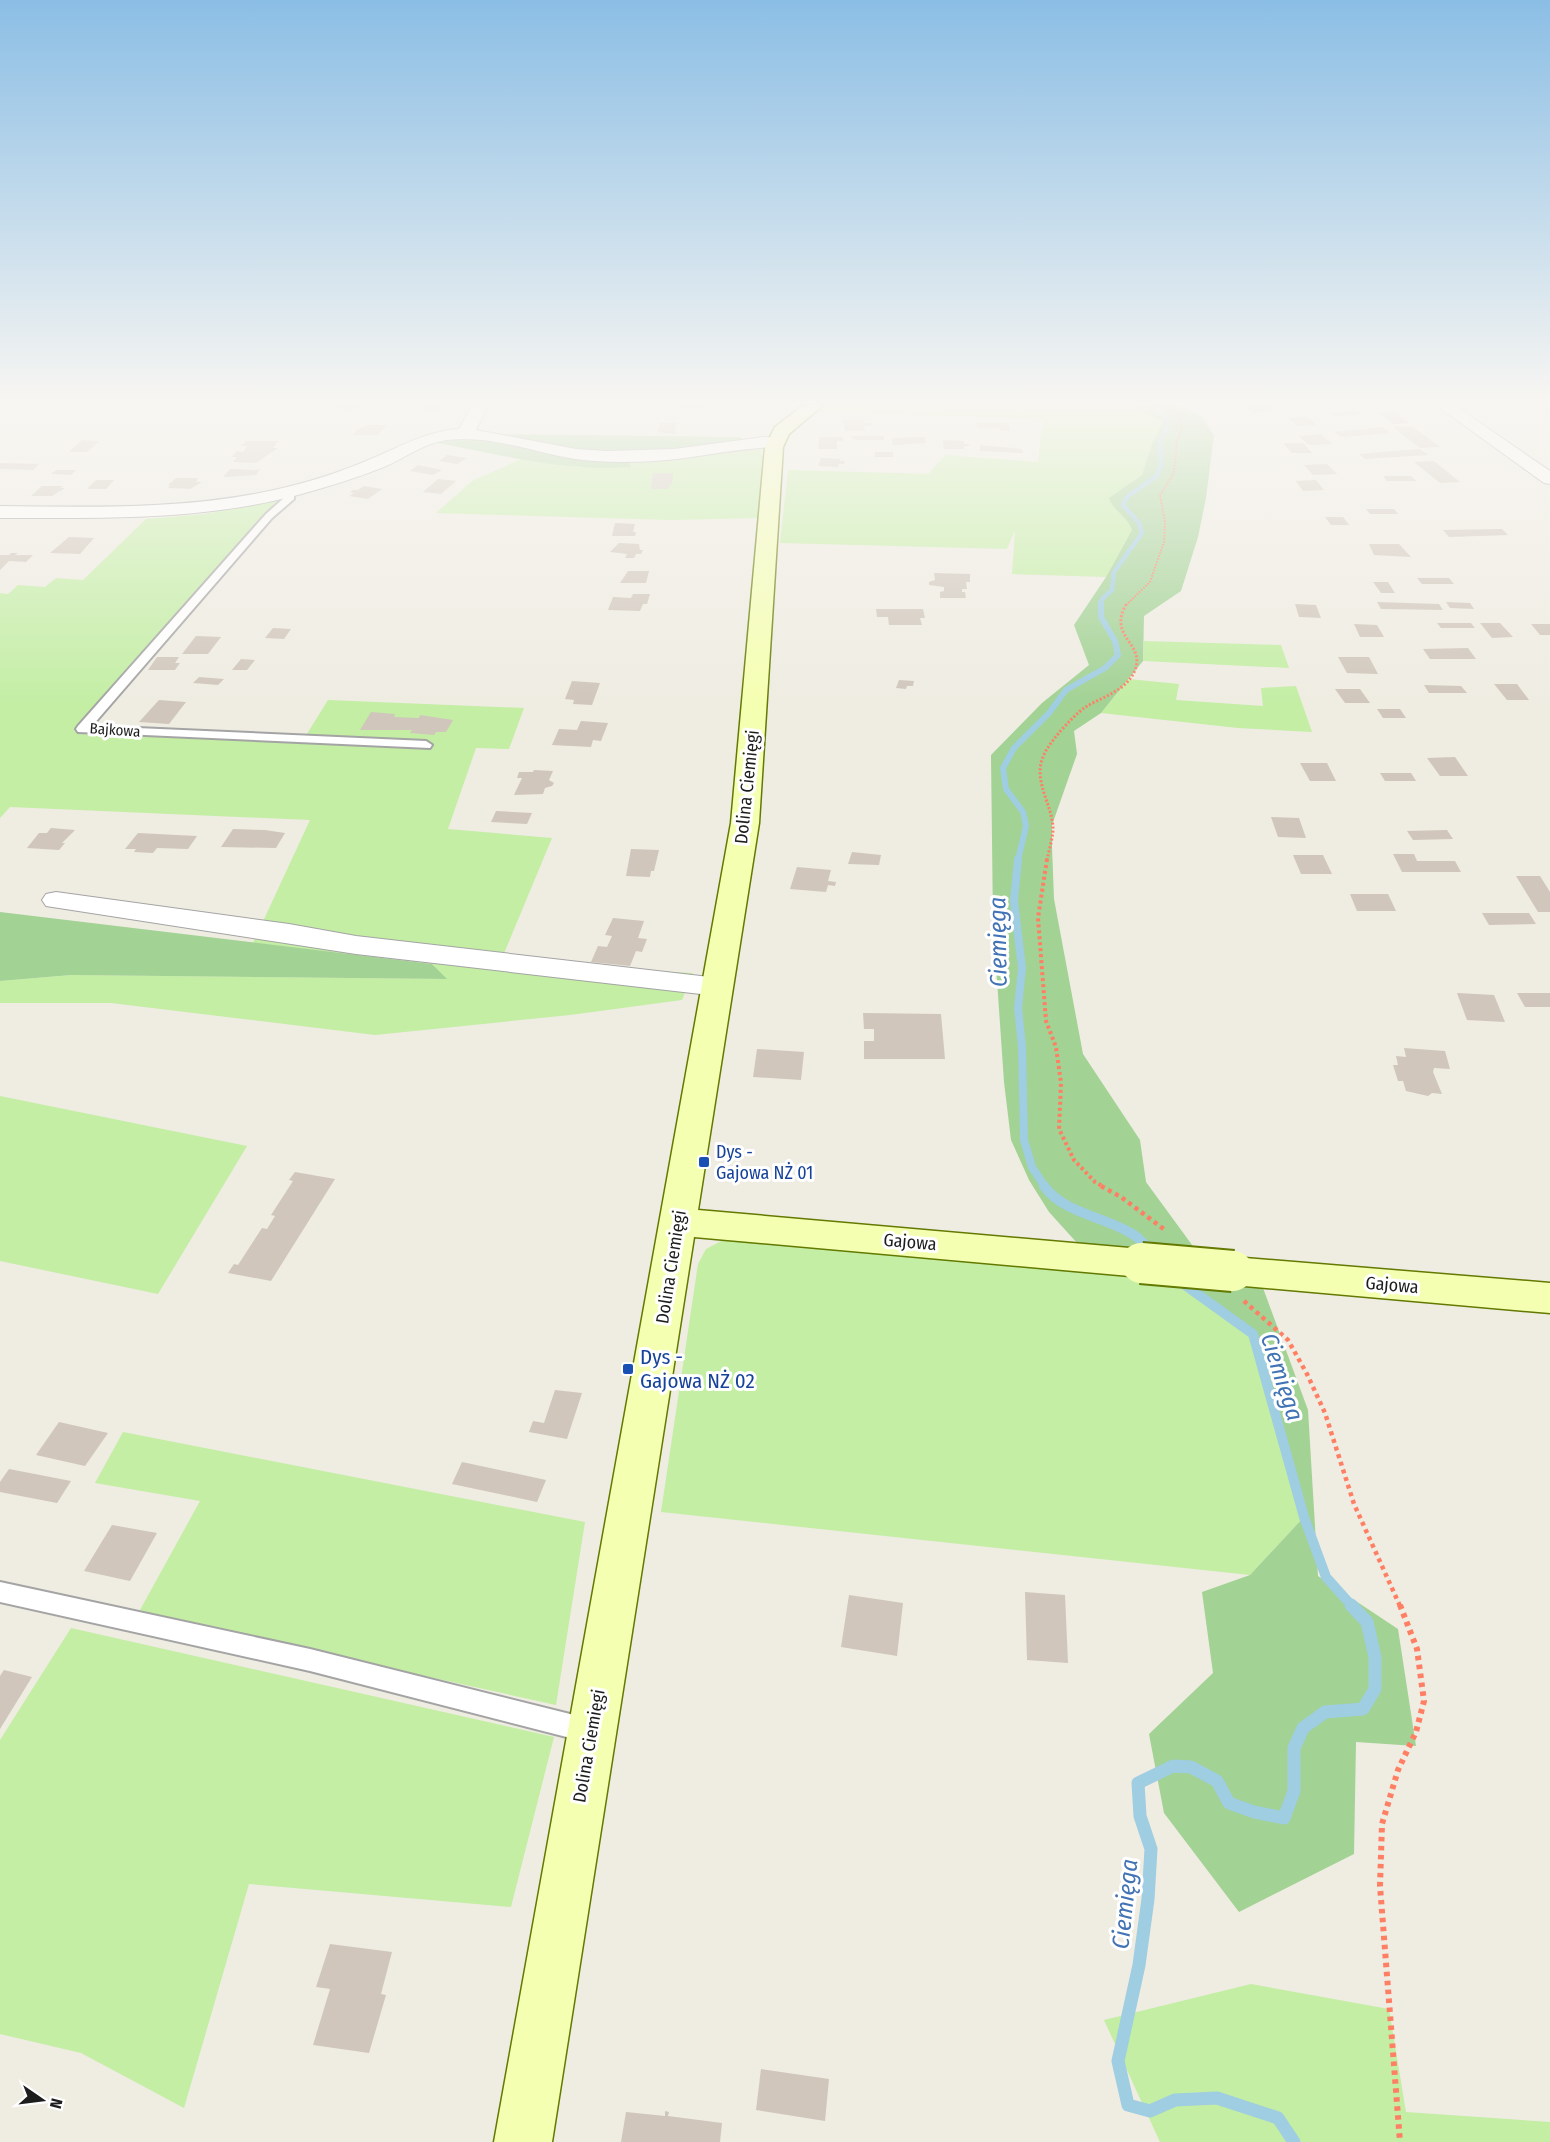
<svg xmlns="http://www.w3.org/2000/svg" width="1550" height="2142" font-family="'Fira Sans Condensed',sans-serif">
	<style>
		.grass { fill: #c3eea4 }
		.forest { fill: #a2d294 }
		.lines { fill: none; stroke-linecap: round; stroke-linejoin: round }
		.stream-far4 { stroke: #9fcde1; stroke-width: 4.5 }
		.stream-far3 { stroke: #9fcde1; stroke-width: 6 }
		.stream-far2 { stroke: #9fcde1; stroke-width: 8 }
		.stream-far1 { stroke: #9fcde1; stroke-width: 10 }
		.stream { stroke: #9fcde1; stroke-width: 13 }
		.building { fill: #d0c6bb }
		.lane-casing { stroke: #a4a4a4; stroke-width: 4 }
		.street-casing { stroke: #a4a4a4; stroke-width: 2 }
		.secondary-casing { stroke: #637900; stroke-width: 3 }
		.path-far4 { stroke: #ff7f64; stroke-width: 2; stroke-dasharray: 1.5 1.5; stroke-linecap: butt }
		.path-far3 { stroke: #ff7f64; stroke-width: 3; stroke-dasharray: 2 2; stroke-linecap: butt }
		.path-far2 { stroke: #ff7f64; stroke-width: 4; stroke-dasharray: 3 3; stroke-linecap: butt }
		.path-far1 { stroke: #ff7f64; stroke-width: 4.5; stroke-dasharray: 4 4; stroke-linecap: butt }
		.path { stroke: #ff7f64; stroke-width: 6; stroke-dasharray: 4.5 4.5; stroke-linecap: butt }
		.lane { fill: #fff; fill-rule: evenodd }
		.street { fill: #fff; fill-rule: evenodd }
		.secondary { fill: #f5ffb1; fill-rule: evenodd }
		.secondary-bridge-casing { stroke: #637900; stroke-width: 44; stroke-linecap: butt }
		.secondary-bridge { stroke: #f5ffb1; stroke-width: 40 }
		.transit-dot { fill: #1a4fb4; stroke: #fff; stroke-width: 2 }
		.labels { text-anchor: middle; dominant-baseline: central; stroke-width: 6; stroke-linejoin: round; paint-order: stroke }
		.far-street-label { font-size: 15px; fill: #1d1d1d; stroke: #fff }
		.street-label { font-size: 18px; fill: #1d1d1d; stroke: #fff }
		.transit-label { font-size: 18px; fill: #164399; stroke: #fff; text-anchor: start }
		.near-transit-label { font-size: 21px; fill: #164399; stroke: #fff; text-anchor: start }
		.near-water-label { font-size: 24px; font-style: italic; fill: #4273b5; stroke: #fff }
	</style>
	<rect width="100%" height="100%" fill="#efece2"/>
	<g class="grass">
		<path d="M824,405H1128L1163,421L1152,444L1142,475L1110,498C1114,512 1127,516 1132,530L1106,577L1012,574L1015,530L1007,549L780,543L788,470L934,474L929,473L945,455L1038,462L1043,419L815,412Z"/>
		<polygon points="751,446 760,448 762,453 763,491 761,518 671,520 436,513 472,481 521,459 580,467"/>
		<polygon points="277,501 75,732 302,742 328,700 524,708 509,749 476,748 448,829 552,838 500,963 693,973 682,1000 570,1015 375,1035 111,1003 0,1003 0,981 71,975 446,979 432,964 253,943 310,820 10,807 0,818 0,593 8,594 18,585 45,587 56,578 83,580 146,519 204,514"/>
		<polygon points="1144,641 1281,645 1289,668 1143,661"/>
		<polygon points="1129,679 1179,684 1176,700 1263,706 1261,688 1296,686 1312,732 1238,728 1101,713"/>
		<polygon points="0,1096 247,1146 158,1294 0,1261"/>
		<polygon points="729,1237 1072,1267 1180,1283 1253,1334 1304,1517 1250,1575 661,1512 698,1264 706,1249"/>
		<polygon points="123,1432 585,1522 556,1705 175,1621 140,1610 200,1501 95,1483"/>
		<polygon points="71,1628 554,1737 511,1907 249,1884 184,2108 81,2053 0,2034 0,1740"/>
		<polygon points="1251,1984 1389,2009 1406,2112 1550,2122 1550,2142 1160,2142 1104,2020"/>
	</g>
	<g class="forest">
		<path d="M1128,405H1177L1201,416L1214,435L1206,498L1198,537L1181,591L1144,616L1143,661L1101,713L1074,731L1077,754L1052,825V847L1054,899L1083,1054L1140,1140L1146,1182L1195,1249H1129L1078,1244L1049,1212L1029,1180L1011,1140L1004,1082L993,922L991,755L1042,703L1089,665L1074,625L1106,577L1132,530C1127,516 1114,512 1109,498L1142,475L1152,444L1163,421Z"/>
		<path d="M490,434L740,437L742,441L630,461V467C564,472 497,454 432,442Z"/>
		<polygon points="0,912 432,964 447,979 71,975 0,981"/>
		<polygon points="1180,1283 1263,1288 1308,1410 1318,1576 1398,1629 1416,1746 1356,1742 1354,1854 1239,1912 1164,1813 1149,1734 1213,1673 1202,1592 1250,1575 1304,1517 1253,1334"/>
	</g>
	<g class="lines">
		<polyline class="stream-far4" points="1100,605 1102,599 1112,590 1114,572 1142,533 1139,523 1123,505 1127,497 1157,476 1161,464 1160,443 1167,427 1165,417 1153,405"/>
		<polyline class="stream-far3" points="1018,860 1026,826 1023,812 1006,789 1003,768 1014,748 1049,713 1066,690 1105,668 1118,655 1115,641 1101,617 1101,603"/>
		<polyline class="stream-far2" points="1018,859 1014,901 1022,968 1018,1008 1022,1046 1024,1140 1032,1167 1045,1187"/>
		<g class="stream-far1">
			<path d="M1044,1186C1064,1214 1107,1217 1134,1235C1140,1239 1146,1246 1151,1251"/>
			<polyline points="1178,1280 1253,1334 1304,1517 1326,1577 1352,1606"/>
		</g>
		<polyline class="stream" points="1294,2142 1278,2118 1217,2098 1175,2100 1150,2111 1128,2105 1118,2061 1139,1965 1148,1899 1151,1849 1140,1816 1138,1783 1173,1766 1191,1767 1217,1781 1229,1803 1254,1812 1284,1818 1294,1791 1294,1748 1303,1728 1325,1712 1363,1709 1375,1689 1375,1657 1367,1622 1351,1605"/>
	</g>
	<g class="building">
		<polygon points="335,405 365,405 352,410 332,409"/>
		<polygon points="424,405 444,405 441,410 421,410"/>
		<rect x="680" y="405" width="27" height="3"/>
		<polygon points="1245,405 1269,405 1276,410 1253,413"/>
		<polygon points="1355,410 1361,414 1336,416 1330,412"/>
		<polygon points="1394,411 1409,423 1393,424 1378,412"/>
		<polygon points="1307,417 1317,425 1298,426 1288,418"/>
		<polygon points="843,420 863,420 864,423 871,423 872,426 864,426 865,431 845,431"/>
		<polygon points="660,423 677,423 674,429 676,429 675,434 657,432"/>
		<polygon points="976,423 1008,423 1010,431 1000,431 999,428 977,428"/>
		<polygon points="367,425 387,425 378,435 353,435 356,430"/>
		<polygon points="1412,426 1440,447 1420,448 1393,427"/>
		<polygon points="1383,427 1391,433 1341,437 1334,432"/>
		<polygon points="1321,434 1332,444 1309,445 1298,436"/>
		<polygon points="852,436 884,436 884,440 858,440 852,439"/>
		<polygon points="819,437 843,437 843,441 837,441 837,449 818,449"/>
		<polygon points="918,437 925,437 926,443 893,445 892,438"/>
		<polygon points="82,440 99,441 87,452 69,452"/>
		<polygon points="943,440 964,441 964,444 969,444 969,446 964,446 964,449 944,449"/>
		<polygon points="246,441 278,441 273,448 278,448 256,463 233,462 237,457 232,457 237,451 243,452 247,446 241,446"/>
		<polygon points="1283,443 1303,443 1312,453 1292,453"/>
		<polygon points="980,445 1022,449 1023,453 980,451"/>
		<polygon points="1420,449 1428,455 1365,459 1359,454"/>
		<rect x="875" y="452" width="18" height="5"/>
		<polygon points="447,455 467,458 457,464 439,461"/>
		<polygon points="821,458 840,459 840,461 845,461 844,464 839,464 838,467 818,466"/>
		<polygon points="1434,461 1460,482 1440,483 1414,462"/>
		<polygon points="0,463 39,464 33,470 0,469"/>
		<polygon points="1327,464 1337,474 1313,475 1304,465"/>
		<polygon points="418,465 442,470 433,475 410,471"/>
		<polygon points="230,469 256,470 260,469 256,475 223,477"/>
		<polygon points="56,470 76,470 71,475 51,474"/>
		<polygon points="653,473 673,473 672,484 670,484 668,489 651,489"/>
		<polygon points="1383,476 1411,476 1416,481 1387,481"/>
		<polygon points="176,478 198,478 196,482 202,482 190,489 168,488 170,485 168,485"/>
		<polygon points="438,479 456,481 441,494 423,492"/>
		<polygon points="96,480 114,480 106,489 87,489"/>
		<polygon points="1316,480 1324,490 1303,491 1296,481"/>
		<polygon points="42,486 63,486 60,488 65,488 52,496 31,496"/>
		<polygon points="364,486 382,489 368,499 349,496 354,493 350,492 353,490 358,490"/>
		<polygon points="1366,509 1394,509 1398,514 1370,514"/>
		<polygon points="1325,517 1343,517 1349,525 1331,525"/>
		<polygon points="615,523 635,524 633,532 636,532 635,536 612,536"/>
		<polygon points="1502,529 1508,535 1449,537 1443,530"/>
		<polygon points="69,537 94,538 80,554 50,553"/>
		<polygon points="619,543 639,544 640,550 643,550 641,554 636,554 634,558 625,558 627,554 610,552"/>
		<polygon points="1369,544 1399,544 1411,557 1374,555"/>
		<polygon points="11,553 18,553 15,555 33,555 26,562 9,561 0,570 0,555 9,555"/>
		<polygon points="628,571 649,571 646,583 620,583"/>
		<polygon points="934,573 970,574 970,582 966,582 967,589 962,589 962,592 965,592 966,598 940,598 940,592 944,591 944,587 929,585 929,582 935,580"/>
		<polygon points="1417,578 1449,578 1454,584 1422,584"/>
		<polygon points="1373,582 1388,582 1395,593 1381,593"/>
		<polygon points="633,594 650,594 647,604 643,604 640,611 608,610 613,597 631,598"/>
		<polygon points="1377,602 1439,604 1443,610 1381,609"/>
		<polygon points="1446,602 1470,603 1474,609 1450,608"/>
		<polygon points="1295,604 1316,605 1321,618 1299,617"/>
		<polygon points="876,609 923,609 925,618 920,618 922,625 889,625 888,617 877,617"/>
		<polygon points="1437,623 1471,623 1475,628 1441,628"/>
		<polygon points="1480,623 1500,623 1513,637 1492,638"/>
		<polygon points="1354,624 1377,625 1384,637 1360,637"/>
		<polygon points="1531,624 1550,624 1550,635 1540,635"/>
		<polygon points="273,628 291,629 284,639 265,638"/>
		<polygon points="196,636 221,637 208,654 182,654"/>
		<polygon points="1468,648 1476,659 1430,659 1423,649"/>
		<polygon points="157,657 179,657 175,663 180,663 175,670 148,670"/>
		<polygon points="1338,657 1369,657 1378,674 1347,673"/>
		<polygon points="241,659 255,660 247,670 232,670"/>
		<polygon points="199,677 224,679 218,685 193,683"/>
		<polygon points="899,680 914,681 913,686 907,686 906,689 896,688"/>
		<polygon points="572,681 600,683 592,705 573,704 574,700 565,699"/>
		<polygon points="1494,684 1517,684 1529,700 1507,700"/>
		<polygon points="1424,685 1461,686 1467,693 1429,693"/>
		<polygon points="1335,689 1360,689 1370,703 1345,703"/>
		<polygon points="159,700 186,702 169,724 139,722"/>
		<polygon points="1377,709 1400,709 1406,718 1383,718"/>
		<polygon points="371,712 395,714 394,717 419,718 420,715 453,720 446,732 436,732 434,735 410,733 412,730 360,730"/>
		<polygon points="581,721 608,723 601,741 593,740 591,747 552,745 559,729 577,730"/>
		<polygon points="1455,757 1468,776 1440,776 1427,758"/>
		<polygon points="1300,763 1327,763 1336,781 1310,781"/>
		<polygon points="534,770 553,771 549,780 554,783 552,786 545,788 543,794 514,795 522,778 517,778 519,772 533,772"/>
		<polygon points="1380,773 1411,773 1416,781 1385,781"/>
		<polygon points="496,811 532,813 527,824 491,822"/>
		<polygon points="1271,817 1299,818 1306,838 1278,837"/>
		<polygon points="51,828 75,830 62,843 65,843 59,850 27,848 39,833 47,833"/>
		<polygon points="233,829 265,830 285,833 276,848 221,847"/>
		<polygon points="1447,830 1453,839 1413,840 1407,831"/>
		<polygon points="138,833 176,835 197,836 188,849 157,848 153,853 134,852 136,849 125,849"/>
		<polygon points="631,849 659,850 654,871 651,871 650,877 626,876"/>
		<polygon points="852,852 881,855 879,865 848,864"/>
		<polygon points="1393,854 1414,854 1417,861 1455,861 1461,872 1402,872"/>
		<polygon points="1293,855 1323,855 1332,874 1301,874"/>
		<polygon points="797,867 831,870 828,881 836,882 835,886 828,885 826,892 790,889"/>
		<polygon points="1516,876 1540,876 1550,892 1550,912 1538,912"/>
		<polygon points="1350,894 1388,894 1396,911 1357,911"/>
		<polygon points="1482,913 1529,913 1536,924 1489,925"/>
		<polygon points="613,918 644,921 638,938 647,939 642,952 636,951 630,966 591,962 598,946 607,947 612,936 605,935"/>
		<polygon points="1457,993 1494,995 1505,1022 1467,1020"/>
		<polygon points="1517,993 1550,993 1550,1007 1525,1007"/>
		<polygon points="863,1013 941,1014 945,1059 864,1059 864,1041 874,1041 874,1029 864,1029"/>
		<polygon points="1404,1048 1445,1051 1450,1069 1434,1068 1433,1072 1442,1094 1432,1093 1428,1096 1406,1091 1403,1081 1398,1081 1393,1065 1398,1065 1396,1056 1406,1057"/>
		<polygon points="757,1049 804,1052 801,1080 753,1077"/>
		<polygon points="295,1172 335,1179 271,1281 228,1273 234,1264 238,1265 262,1228 267,1229 275,1216 271,1215 293,1181 289,1180"/>
		<polygon points="555,1390 582,1393 567,1439 529,1432 533,1421 544,1423"/>
		<polygon points="59,1422 108,1433 85,1466 36,1455"/>
		<polygon points="462,1462 546,1480 537,1502 452,1484"/>
		<polygon points="9,1469 71,1481 57,1503 0,1492 0,1482"/>
		<polygon points="112,1525 157,1533 130,1581 84,1571"/>
		<polygon points="1025,1592 1065,1595 1068,1663 1027,1660"/>
		<polygon points="849,1595 903,1603 897,1656 841,1647"/>
		<polygon points="4,1670 32,1677 0,1729 0,1676"/>
		<polygon points="330,1944 392,1952 381,1994 386,1995 369,2053 313,2045 330,1989 316,1987"/>
		<polygon points="761,2069 829,2079 825,2121 756,2110"/>
		<polygon points="665,2111 669,2112 668,2116 722,2123 720,2142 621,2142 626,2112 665,2116"/>
	</g>
	<g class="lines">
		<defs>
			<g id="lane">
				<polygon points="287,490 294,495 294,499 272,518 92,726 426,741 432,745 430,748 78,732 76,729 78,726 266,514 285,497 282,493"/>
				<polygon points="0,1582 310,1649 590,1719 599,1723 602,1731 599,1739 590,1743 310,1671 0,1602"/>
			</g>
			<g id="street">
				<path d="M472,405H488L476,430L576,449L606,451L674,449L764,437L781,438L784,442L781,446L775,447C745,448 715,454 685,458C655,462 624,463 594,461C545,458 497,434 447,440C424,443 405,458 384,467C356,478 327,487 298,495C200,521 100,518 0,518V506C96,507 193,510 287,487C316,480 346,470 373,458C402,446 427,431 459,429Z"/>
				<polygon points="1436,405 1454,405 1550,471 1550,484 1544,483"/>
				<polygon points="56,892 289,924 356,936 718,978 728,981 733,987 728,993 718,996 356,954 46,906 42,900 46,894"/>
			</g>
			<g id="secondary">
				<polygon points="804,405 823,405 789,434 783,447 759,823 698,1210 1141,1249 1154,1253 1160,1263 1154,1273 1141,1277 694,1237 552,2142 494,2142 731,823 765,447 775,427"/>
				<polygon points="1233,1257 1550,1283 1550,1313 1233,1285 1220,1281 1214,1271 1220,1261"/>
			</g>
		</defs>
		<use href="#lane" class="lane-casing"/>
		<use href="#street" class="street-casing"/>
		<use href="#secondary" class="secondary-casing"/>
		<polyline class="path-far4" points="1126,605 1150,582 1164,542 1165,522 1160,495 1174,473 1177,441 1182,428 1180,418 1166,405"/>
		<path class="path-far3" d="M1047,860C1049,850 1053,838 1053,828C1052,804 1033,781 1043,757C1048,743 1072,717 1084,708C1101,697 1127,691 1135,670C1146,643 1106,637 1127,603"/>
		<polyline class="path-far2" points="1047,859 1038,918 1046,1021 1056,1047 1061,1083 1059,1129 1074,1160 1095,1182 1104,1187"/>
		<g class="path-far1">
			<polyline points="1101,1186 1121,1197 1165,1230"/>
			<polyline points="1244,1301 1288,1340 1307,1374 1325,1413 1354,1504 1400,1606"/>
		</g>
		<polyline class="path" points="1400,1605 1417,1649 1424,1701 1416,1732 1398,1770 1382,1824 1380,1886 1400,2142"/>
		<use href="#lane" class="lane"/>
		<use href="#street" class="street"/>
		<use href="#secondary" class="secondary"/>
		<defs>
			<polyline id="secondary-bridge" points="1141,1263 1233,1271"/>
		</defs>
		<use href="#secondary-bridge" class="secondary-bridge-casing"/>
		<use href="#secondary-bridge" class="secondary-bridge"/>
	</g>
	<linearGradient id="sky" x2="0" y2="1"><stop stop-color="#8bbee5"/><stop offset="0.57" stop-color="#f8f6f2"/><stop offset="1" stop-color="#f8f6f2" stop-opacity="0"/></linearGradient>
	<rect width="1550" height="705" fill="url(#sky)"/>
	<g class="transit-dot">
		<rect x="698" y="1156" width="12" height="12" rx="3"/>
		<rect x="622" y="1363" width="12" height="12" rx="3"/>
	</g>
	<g class="labels">
		<g class="far-street-label">
			<text transform="translate(115 730) rotate(4)">Bajkowa</text>
		</g>
		<g class="street-label">
			<text transform="translate(747 787) rotate(-84)">Dolina Ciemięgi</text>
			<text transform="translate(910 1242) rotate(5)">Gajowa</text>
			<text transform="translate(671 1267) rotate(-81)">Dolina Ciemięgi</text>
			<text transform="translate(1392 1285) rotate(5)">Gajowa</text>
			<text transform="translate(589 1746) rotate(-80)">Dolina Ciemięgi</text>
		</g>
		<g class="transit-label">
			<text x="716" y="1152">Dys -<tspan x="716" dy="21">Gajowa NŻ 01</tspan></text>
		</g>
		<g class="near-transit-label">
			<text x="640" y="1357">Dys -<tspan x="640" dy="24">Gajowa NŻ 02</tspan></text>
		</g>
		<g class="near-water-label">
			<text transform="translate(998 942) rotate(-91)">Ciemięga</text>
			<text transform="translate(1282 1377) rotate(72)">Ciemięga</text>
			<text transform="translate(1125 1904) rotate(-84)">Ciemięga</text>
		</g>
	</g>
	<g transform="translate(42 2100) rotate(104)" stroke="#ffffff" stroke-width="4.5" paint-order="stroke">
	<path d="M0-4.5L10 22L0 15L-10 22Z" fill="#1d1d1d"/>
	<text y="-9" font-size="16" font-weight="bold" text-anchor="middle" fill="#1d1d1d">N</text>
	</g>
</svg>
